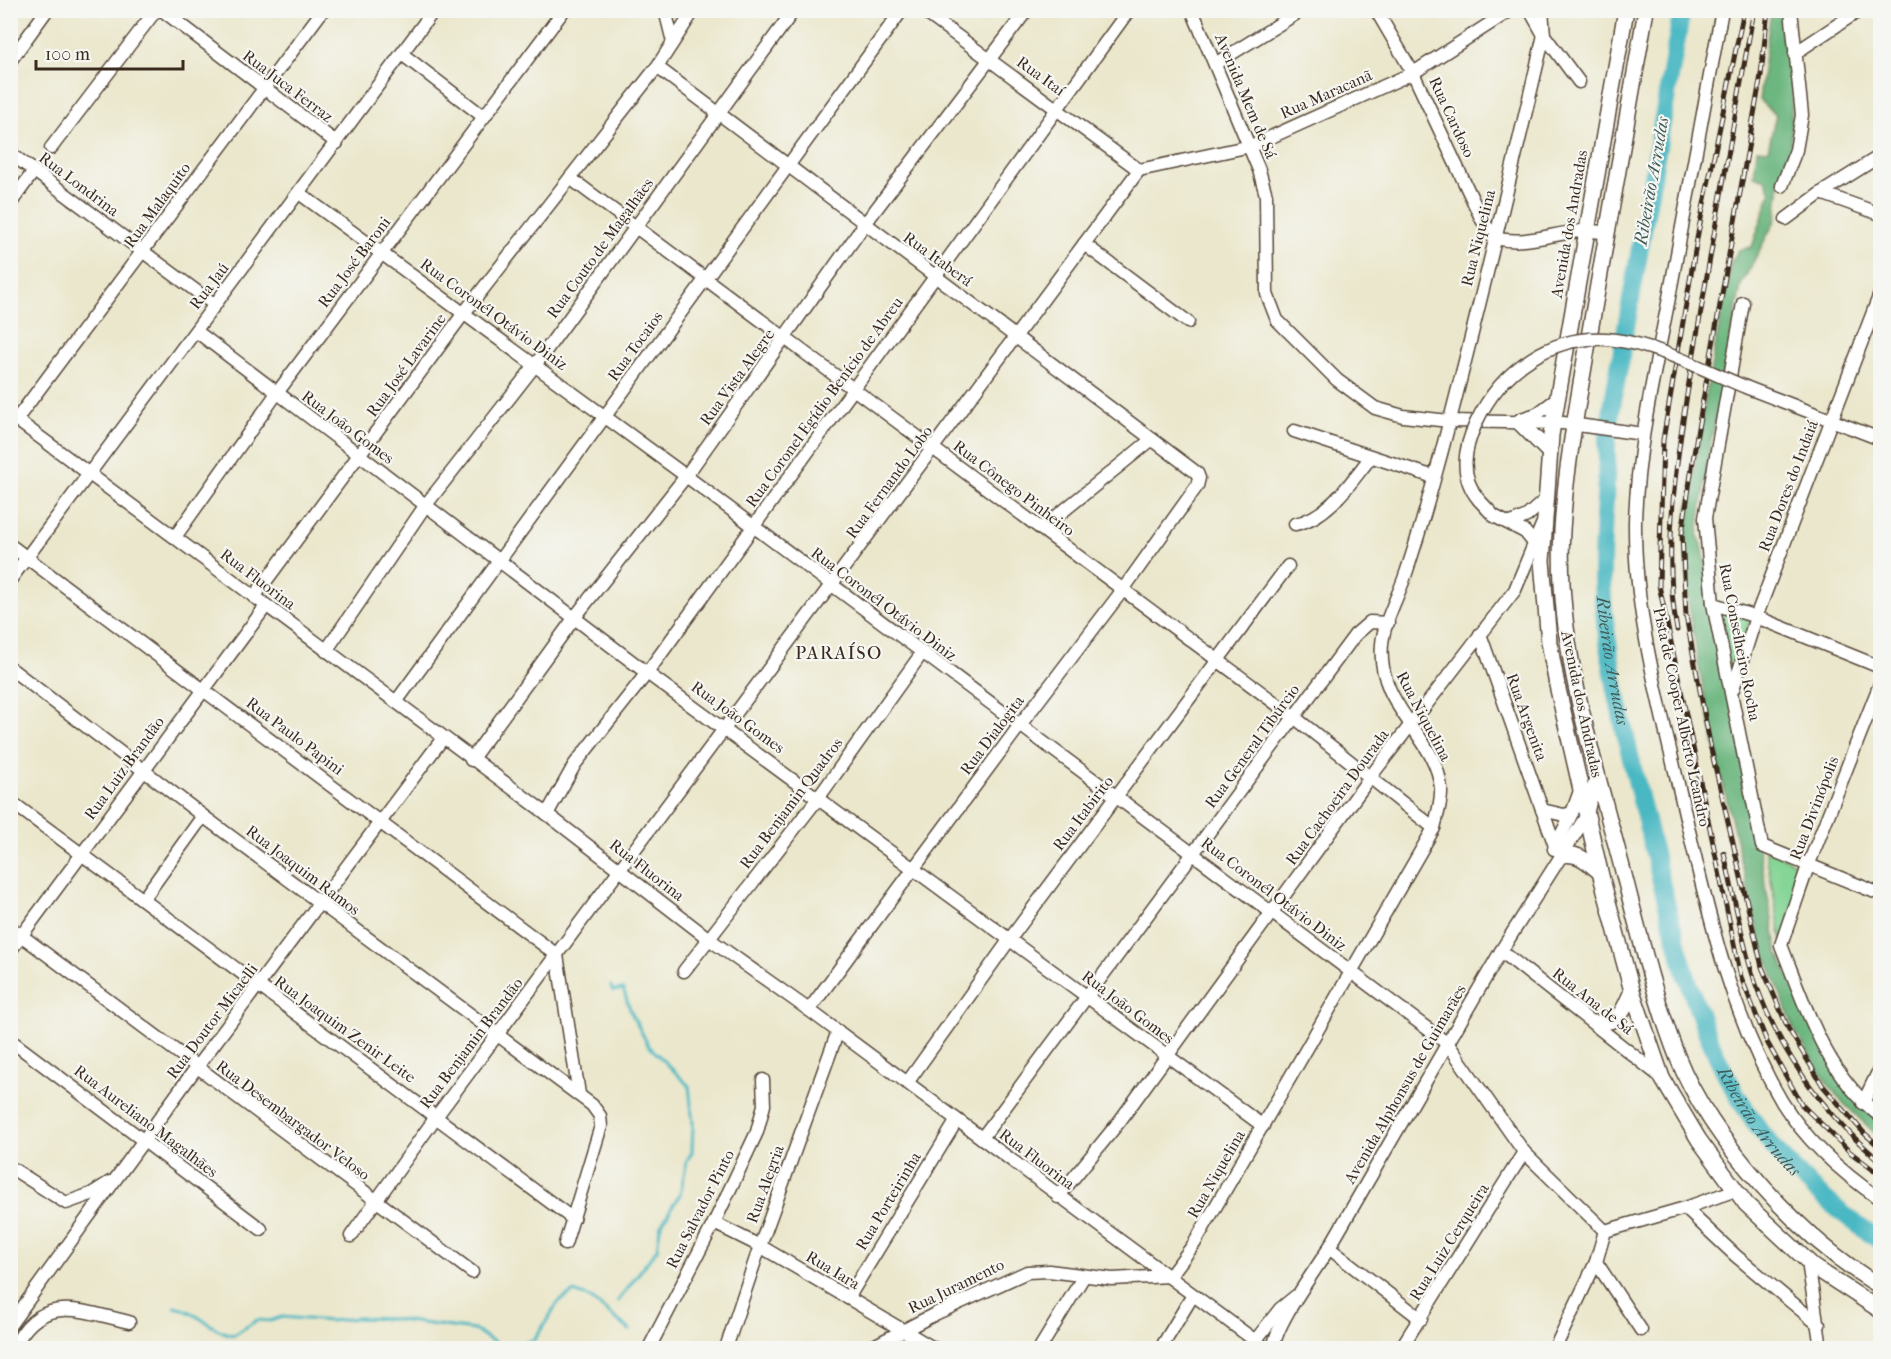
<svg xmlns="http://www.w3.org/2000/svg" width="1891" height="1359" font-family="'IM FELL French Canon',serif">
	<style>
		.green { fill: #85d596; stroke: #60805a; stroke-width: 1.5 }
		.forest { fill: #6cb67f; stroke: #54704e; stroke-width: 1.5 }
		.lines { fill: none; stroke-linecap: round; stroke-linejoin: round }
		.stream { stroke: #4ab8c3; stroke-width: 3 }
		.river { stroke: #4ab8c3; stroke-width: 18 }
		.minor-casing { stroke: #554638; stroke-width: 15 }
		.major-casing { stroke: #554638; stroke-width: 18 }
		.minor { stroke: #fff; stroke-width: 12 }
		.major { stroke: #fff; stroke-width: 15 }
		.rail-casing { stroke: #3b2a1e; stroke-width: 5 }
		.rail { stroke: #f6f6f2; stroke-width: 3; stroke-dasharray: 9; stroke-linecap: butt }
		.minor-bridge-casing { stroke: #554638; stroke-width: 15; stroke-linecap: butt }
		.minor-bridge { stroke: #fff; stroke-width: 12 }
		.labels { text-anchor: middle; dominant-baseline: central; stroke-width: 4.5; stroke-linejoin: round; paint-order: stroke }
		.street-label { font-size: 16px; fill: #3b2a1e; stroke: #f6f6f2 }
		.water-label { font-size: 18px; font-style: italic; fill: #405c58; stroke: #f6f6f2 }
		.neighbourhood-label { font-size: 18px; letter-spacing: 1.5px; fill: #3b2a1e; stroke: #f6f6f2 }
	</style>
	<rect width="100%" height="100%" fill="#f6f6f2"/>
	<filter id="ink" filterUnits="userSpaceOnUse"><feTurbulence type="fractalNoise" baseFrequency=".0167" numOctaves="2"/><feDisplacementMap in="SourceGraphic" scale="12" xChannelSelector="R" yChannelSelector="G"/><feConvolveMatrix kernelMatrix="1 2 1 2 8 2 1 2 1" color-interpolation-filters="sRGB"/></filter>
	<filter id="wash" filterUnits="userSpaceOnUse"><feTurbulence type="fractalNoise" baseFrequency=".008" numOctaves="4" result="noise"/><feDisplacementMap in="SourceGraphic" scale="24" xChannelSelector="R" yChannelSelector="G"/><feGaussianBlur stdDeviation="1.35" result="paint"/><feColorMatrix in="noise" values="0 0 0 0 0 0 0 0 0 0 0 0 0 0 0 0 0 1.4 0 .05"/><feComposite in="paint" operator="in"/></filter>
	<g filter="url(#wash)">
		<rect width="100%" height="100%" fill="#ebe7cc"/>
		<g class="green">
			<polygon points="1717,608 1750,618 1732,682"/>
			<polygon points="1765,849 1806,868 1782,941"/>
		</g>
		<polygon class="forest" points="1771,11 1787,11 1792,79 1791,145 1780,181 1776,219 1741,285 1709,452 1698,536 1702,544 1778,952 1806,1018 1880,1120 1880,1138 1840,1100 1822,1076 1794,1029 1760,941 1719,767 1699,668 1687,593 1685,529 1705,400 1731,262 1739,250 1752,247 1771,192 1766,180 1754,176 1757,149 1768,150 1776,115 1759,100"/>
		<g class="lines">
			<g class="stream">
				<polyline points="611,986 613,991 623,989 631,1012 648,1045 689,1086 693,1123 692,1152 687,1161 680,1194 660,1227 657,1249 618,1301"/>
				<path d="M175,1307C198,1311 212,1332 234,1335L257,1320L270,1321L282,1317L330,1321L357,1318L392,1319L474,1330L504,1348"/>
				<polyline points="511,1348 535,1339 559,1301 574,1292 590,1298 630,1330"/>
			</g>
			<path class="river" id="s1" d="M1682,10L1607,435C1608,494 1598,552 1604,611C1612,686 1631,760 1649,833C1675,936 1697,1049 1764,1135C1795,1176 1838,1212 1880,1241"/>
		</g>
	</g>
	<g filter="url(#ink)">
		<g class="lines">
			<defs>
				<g id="minor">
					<polyline points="162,10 337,143"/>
					<polyline points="665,10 673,42"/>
					<polyline points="922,10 1139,170"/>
					<polyline points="1192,10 1259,170 1266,195 1267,294 1277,320 1337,380 1375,408 1403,416 1449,421 1563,423 1643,434"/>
					<path d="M1376,10L1413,73L1482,220L1495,238C1533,248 1569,224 1606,233"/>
					<polyline points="1530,10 1544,35 1579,82"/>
					<path d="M1722,10C1704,108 1686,206 1668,303C1654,375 1637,448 1635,522C1634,611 1658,698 1678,784C1704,892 1725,1006 1782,1102C1807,1142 1842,1173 1880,1199"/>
					<polyline points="1795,53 1860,10"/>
					<polyline points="402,54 484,117"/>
					<polyline points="10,61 47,10"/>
					<polyline points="1215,64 1302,10"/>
					<polyline points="657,67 1197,473 1199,478 1197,486 1122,591 1020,725 809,1010"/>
					<polyline points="51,148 156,10"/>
					<polyline points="10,153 215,305"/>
					<polyline points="1139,170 1251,146 1413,73 1511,10"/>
					<polyline points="570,178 1294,717 1434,828"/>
					<polyline points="1782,186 1796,150 1802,115 1791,10"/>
					<polyline points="299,193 686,476 1448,1044 1524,1152 1605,1231"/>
					<polyline points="1821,193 1880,214"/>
					<polyline points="10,204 34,171"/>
					<polyline points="1786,219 1821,193 1880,156"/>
					<polyline points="1084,244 1188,322"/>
					<polyline points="1743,303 1705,518 1713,604 1762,846 1880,894"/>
					<polyline points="196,331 647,673 1263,1126"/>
					<polyline points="1748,388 1880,439"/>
					<polyline points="10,415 547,814 709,939 809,1010 1265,1348"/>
					<polyline points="1521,419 1537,414 1557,399"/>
					<polyline points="16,420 323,10"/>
					<polyline points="1294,431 1434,477"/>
					<polyline points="1479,500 1494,516 1525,532 1534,543"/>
					<polyline points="1511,523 1527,516 1545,500"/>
					<path d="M1295,524C1328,518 1351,482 1370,458"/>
					<polyline points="1041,529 1151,440"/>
					<polyline points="175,537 277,393 564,10"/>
					<polyline points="10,545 557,955 579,1094"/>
					<polyline points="10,580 434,10"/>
					<polyline points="254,597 464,313 657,67 694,10"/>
					<polyline points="1713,604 1754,616 1880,667"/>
					<polyline points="1480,634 1555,846"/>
					<polyline points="326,651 425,506 536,364 794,10"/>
					<polyline points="10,668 203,816 592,1105 600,1116 601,1126 565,1244"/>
					<path d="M1880,684L1808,866L1781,945C1806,1008 1825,1073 1880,1116"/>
					<polyline points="1733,689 1756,617 1880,294"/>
					<polyline points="396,702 902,10"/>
					<polyline points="471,760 575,617 686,476 864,225 1027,10"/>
					<polyline points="10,801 573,1219"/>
					<polyline points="1542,810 1564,815 1572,813"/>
					<polyline points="547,814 575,764 647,673 1129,10"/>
					<polyline points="1554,849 1572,813 1581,788"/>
					<polyline points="144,898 203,816"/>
					<polyline points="10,927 472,1272"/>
					<polyline points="10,951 266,606"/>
					<polyline points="1501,951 1661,1077"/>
					<polyline points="684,971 819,797 922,653"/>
					<polyline points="10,1040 261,1229"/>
					<polyline points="907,1083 1010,939 1288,566"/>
					<polyline points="1863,1103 1880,1068"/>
					<polyline points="982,1138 1355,635 1370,622 1388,623"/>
					<polyline points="10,1167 66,1203 91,1194 110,1182"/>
					<polyline points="1058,1197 1119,1122 1371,776 1515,590 1542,525"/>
					<polyline points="1685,1208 1736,1256 1819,1325"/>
					<polyline points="714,1223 760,1246 933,1348"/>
					<polyline points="1605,1231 1685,1208 1736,1190"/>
					<polyline points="351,1236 436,1117 1139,170"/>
					<polyline points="1329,1248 1421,1319"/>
					<polyline points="1596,1262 1641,1330"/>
					<polyline points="1808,1262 1821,1348"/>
					<path d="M1170,1276L1194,1244L1434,828C1437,815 1442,802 1441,788C1436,735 1376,707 1382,644C1384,621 1398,597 1405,576C1419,536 1430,494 1441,454C1478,315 1511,175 1544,35L1542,10"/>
					<polyline points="848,1298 957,1120"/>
					<polyline points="10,1325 196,1068 443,738"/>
					<polyline points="1255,1341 1280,1309 1296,1296"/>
					<path d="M14,1348C40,1292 82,1311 129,1322"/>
					<polyline points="649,1348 714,1223 757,1132 764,1105 763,1080"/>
					<polyline points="726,1348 760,1246 838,1031"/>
					<polyline points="870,1348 935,1314 1027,1272 1049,1271 1112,1279 1170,1276"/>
					<polyline points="1040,1348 1084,1276"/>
					<polyline points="1161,1348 1193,1295"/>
					<path d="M1274,1348C1274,1325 1315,1271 1329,1248L1501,951L1587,815L1596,776"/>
					<polyline points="1401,1348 1524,1152"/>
					<polyline points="1555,1348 1596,1262 1605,1231"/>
				</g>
				<g id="major">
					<polyline points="1626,10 1551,435 1542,561 1549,642 1557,685 1600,872 1632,991 1662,1078 1699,1140 1746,1204 1814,1267 1880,1310"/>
					<path d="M1646,10C1627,117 1608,224 1590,331C1579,397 1566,463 1562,530C1556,629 1585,729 1610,823C1632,900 1648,981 1677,1056C1711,1141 1802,1240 1880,1286"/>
					<polyline points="1519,422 1549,452"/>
					<path d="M1562,855C1579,852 1587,862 1600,872"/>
					<path d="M1595,1023C1621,1023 1622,1013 1632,991"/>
				</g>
			</defs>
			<use href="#minor" class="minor-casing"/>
			<use href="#major" class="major-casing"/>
			<use href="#minor" class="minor"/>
			<use href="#major" class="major"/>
			<defs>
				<g id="rail">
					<polyline points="1744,10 1698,233 1663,440 1659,585 1741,977 1767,1042 1802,1105 1850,1152 1880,1175"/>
					<polyline points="1768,10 1761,75 1697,434 1682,534 1686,616 1711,749 1762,967 1788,1028 1823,1086 1864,1133 1880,1147"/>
					<path d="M1677,630C1660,541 1681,429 1696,341C1714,231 1734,121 1754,10"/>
					<path d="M1724,853C1733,891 1740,931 1751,969C1773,1043 1822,1113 1880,1161"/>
				</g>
			</defs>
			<use href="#rail" class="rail-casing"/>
			<use href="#rail" class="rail"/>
			<defs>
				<path id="minor-bridge" d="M1479,500C1459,476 1464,449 1476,423C1501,369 1554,332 1615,340C1658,345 1708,372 1748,388"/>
			</defs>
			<use href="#minor-bridge" class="minor-bridge-casing"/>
			<use href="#minor-bridge" class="minor-bridge"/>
		</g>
	</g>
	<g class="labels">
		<g class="street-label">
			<text transform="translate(1041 76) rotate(36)">Rua Itaí</text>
			<text transform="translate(288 86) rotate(37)">Rua Juca Ferraz</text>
			<text transform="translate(1326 94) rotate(-24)">Rua Maracanã</text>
			<text transform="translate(1246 96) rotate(67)">Avenida Mem de Sá</text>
			<text transform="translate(1452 117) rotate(65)">Rua Cardoso</text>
			<text transform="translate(79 184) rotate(37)">Rua Londrina</text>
			<text transform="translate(157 205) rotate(-54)">Rua Malaquito</text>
			<text transform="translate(1569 224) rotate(-80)">Avenida dos Andradas</text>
			<text transform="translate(1478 238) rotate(-76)">Rua Niquelina</text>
			<text transform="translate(600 248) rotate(-54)">Rua Couto de Magalhães</text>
			<text transform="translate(938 259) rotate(36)">Rua Itaberá</text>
			<text transform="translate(354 262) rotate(-53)">Rua José Baroni</text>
			<text transform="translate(209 286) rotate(-53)">Rua Jaú</text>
			<text transform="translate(494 314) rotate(36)">Rua Coronél Otávio Diniz</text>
			<text transform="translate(635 346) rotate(-54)">Rua Tocaios</text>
			<text transform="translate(406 365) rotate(-54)">Rua José Lavarine</text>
			<text transform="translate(737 377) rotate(-54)">Rua Vista Alegre</text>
			<text transform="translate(824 402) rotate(-54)">Rua Coronel Egídio Benício de Abreu</text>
			<text transform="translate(348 427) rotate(37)">Rua João Gomes</text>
			<text transform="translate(889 482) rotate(-54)">Rua Fernando Lobo</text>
			<text transform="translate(1788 486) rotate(-69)">Rua Dores do Indaiá</text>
			<text transform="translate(1014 488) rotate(37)">Rua Cônego Pinheiro</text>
			<text transform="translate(258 579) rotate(37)">Rua Fluorina</text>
			<text transform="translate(884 604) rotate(37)">Rua Coronél Otávio Diniz</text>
			<text transform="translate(1740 642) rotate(79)">Rua Conselheiro Rocha</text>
			<text transform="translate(1582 704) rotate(78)">Avenida dos Andradas</text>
			<text transform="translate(1424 716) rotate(62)">Rua Niquelina</text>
			<text transform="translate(738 717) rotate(36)">Rua João Gomes</text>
			<text transform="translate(1527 717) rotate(70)">Rua Argenita</text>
			<text transform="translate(1682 717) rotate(78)">Pista de Cooper Alberto Leandro</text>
			<text transform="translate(992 735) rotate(-53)">Rua Dialogita</text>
			<text transform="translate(295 736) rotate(37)">Rua Paulo Papini</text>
			<text transform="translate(1252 746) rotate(-54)">Rua General Tibúrcio</text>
			<text transform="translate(124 768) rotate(-54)">Rua Luiz Brandão</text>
			<text transform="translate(1337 797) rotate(-54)">Rua Cachoeira Dourada</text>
			<text transform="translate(791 803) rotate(-53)">Rua Benjamin Quadros</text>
			<text transform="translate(1814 808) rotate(-69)">Rua Divinópolis</text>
			<text transform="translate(1083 813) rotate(-53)">Rua Itabirito</text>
			<text transform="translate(303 870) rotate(37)">Rua Joaquim Ramos</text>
			<text transform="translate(647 870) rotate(38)">Rua Fluorina</text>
			<text transform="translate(1274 894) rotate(37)">Rua Coronél Otávio Diniz</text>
			<text transform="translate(1593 1001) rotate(38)">Rua Ana de Sá</text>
			<text transform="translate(1128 1007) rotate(37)">Rua João Gomes</text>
			<text transform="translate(212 1021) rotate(-53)">Rua Doutor Micaelli</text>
			<text transform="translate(345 1029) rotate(36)">Rua Joaquim Zenir Leite</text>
			<text transform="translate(471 1043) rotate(-53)">Rua Benjamin Brandão</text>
			<text transform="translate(1405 1084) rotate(-60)">Avenida Alphonsus de Guimarães</text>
			<text transform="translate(293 1120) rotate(37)">Rua Desembargador Veloso</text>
			<text transform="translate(146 1121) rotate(37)">Rua Aureliano Magalhães</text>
			<text transform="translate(1037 1159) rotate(37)">Rua Fluorina</text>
			<text transform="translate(1216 1174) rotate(-60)">Rua Niquelina</text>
			<text transform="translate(765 1184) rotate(-70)">Rua Alegria</text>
			<text transform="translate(888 1201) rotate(-59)">Rua Porteirinha</text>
			<text transform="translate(700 1209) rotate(-63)">Rua Salvador Pinto</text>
			<text transform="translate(1449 1242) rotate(-58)">Rua Luiz Cerqueira</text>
			<text transform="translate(833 1270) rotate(31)">Rua Iara</text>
			<text transform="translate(956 1286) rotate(-26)">Rua Juramento</text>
		</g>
		<g class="water-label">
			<text transform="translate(1652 181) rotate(-80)">Ribeirão Arrudas</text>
			<text stroke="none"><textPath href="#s1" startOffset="658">Ribeirão Arrudas</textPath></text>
			<text stroke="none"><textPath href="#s1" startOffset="1146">Ribeirão Arrudas</textPath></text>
		</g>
		<g class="neighbourhood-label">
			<text x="839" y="653">PARAÍSO</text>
		</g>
	</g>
	<rect width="1891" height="1359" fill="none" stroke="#f6f6f2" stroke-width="36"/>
	<path d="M36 60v9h147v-9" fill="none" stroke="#3b2a1e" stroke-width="3"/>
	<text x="45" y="60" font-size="18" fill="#3b2a1e" stroke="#f6f6f2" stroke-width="4.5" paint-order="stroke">100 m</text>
</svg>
